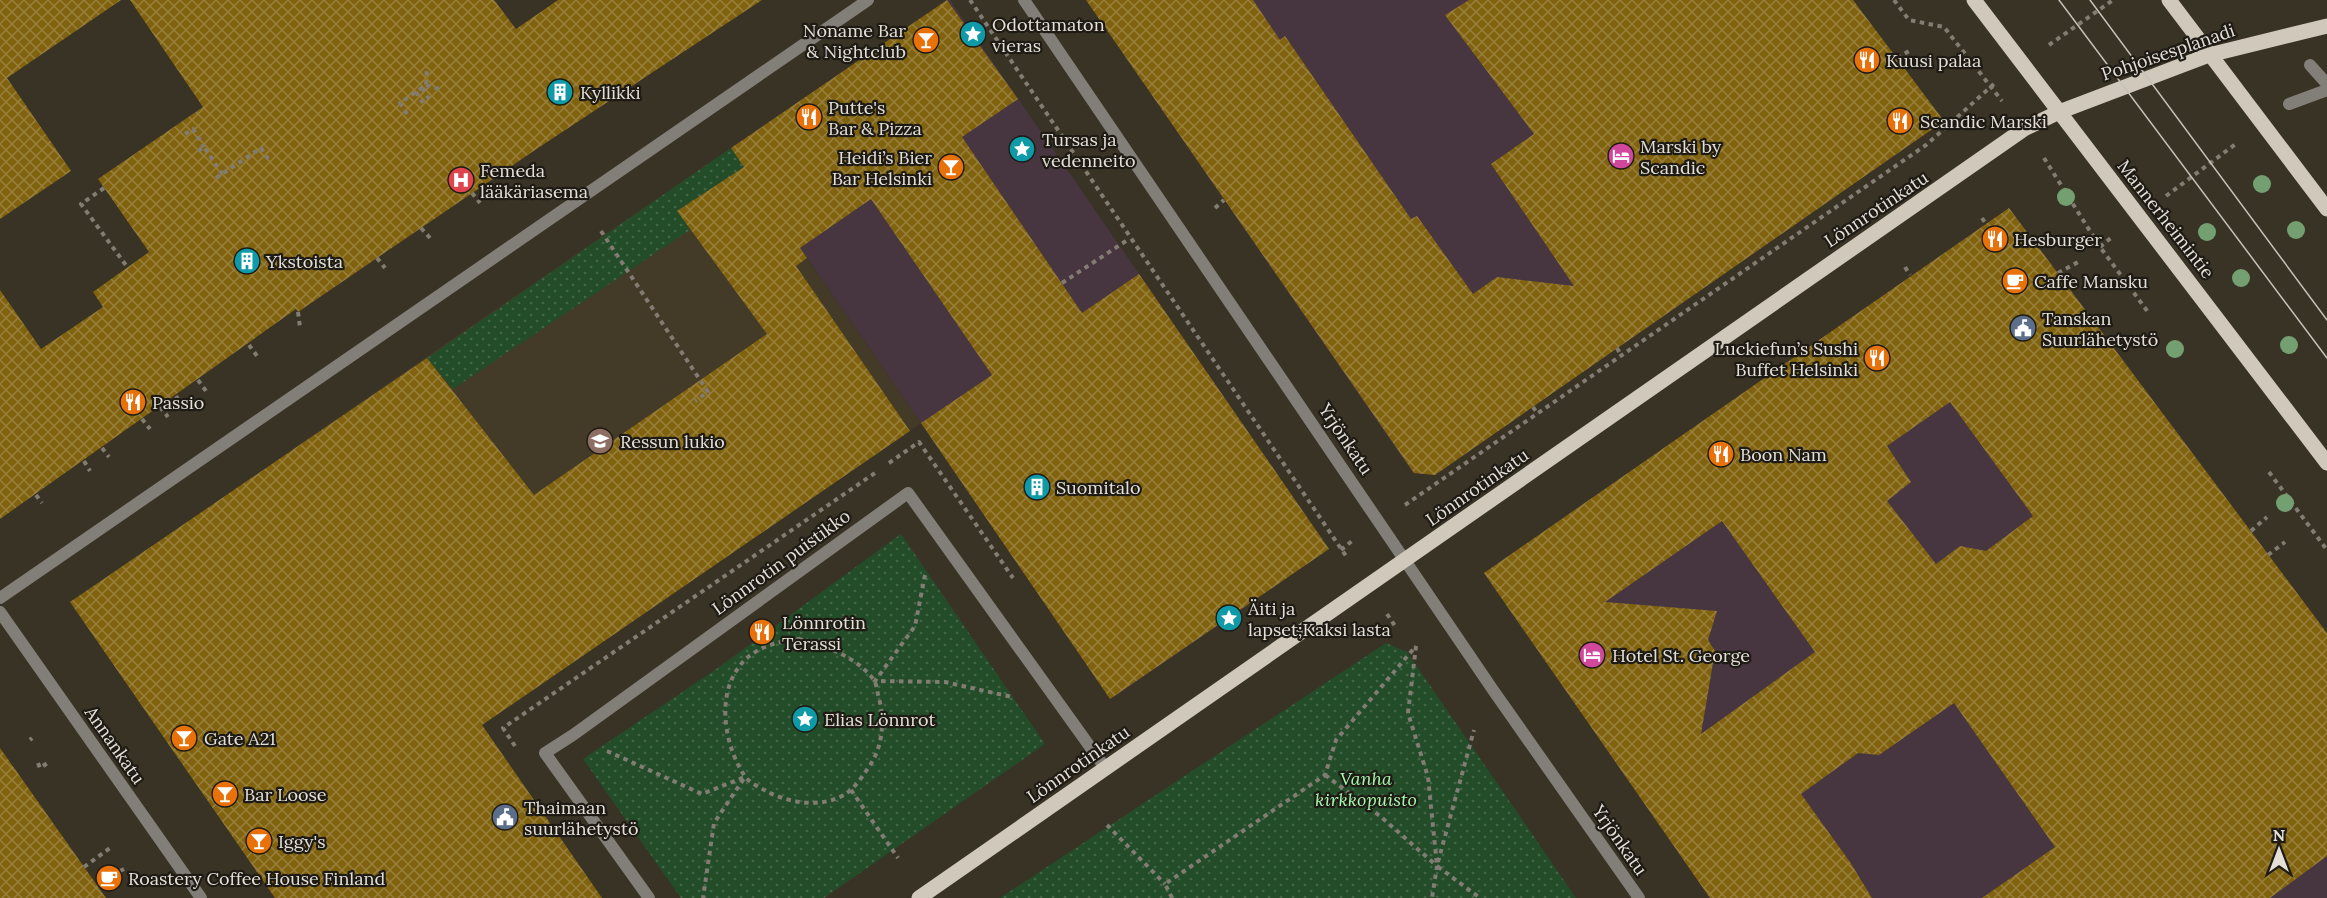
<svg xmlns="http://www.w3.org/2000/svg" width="2327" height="898" font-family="Lora,serif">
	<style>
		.commercial { fill: #47353f }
		.built { fill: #433a27 }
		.grass { fill: url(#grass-dots) }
		.building { fill: url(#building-cross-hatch); fill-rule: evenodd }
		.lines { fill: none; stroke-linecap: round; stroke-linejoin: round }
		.path { stroke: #827c72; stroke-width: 4; stroke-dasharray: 4.5 4.5; stroke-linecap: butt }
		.pedestrian { stroke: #827e78; stroke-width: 12 }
		.minor { stroke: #827e78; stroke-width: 12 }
		.primary { stroke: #d1c8bc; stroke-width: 15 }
		.tram { stroke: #c6c2b9; stroke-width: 1.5 }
		.tree { fill: #74a071 }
		.labels { text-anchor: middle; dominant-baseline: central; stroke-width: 4.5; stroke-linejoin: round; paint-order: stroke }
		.poi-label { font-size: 18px; fill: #e4e0d8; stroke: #1e1b15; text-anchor: start }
		.street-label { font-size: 18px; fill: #e4e0d8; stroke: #1e1b15 }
		.park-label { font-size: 18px; font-style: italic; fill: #a5f9af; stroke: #1e1b15 }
	</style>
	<defs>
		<pattern id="grass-dots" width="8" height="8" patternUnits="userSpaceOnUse" patternTransform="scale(1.5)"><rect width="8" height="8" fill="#234c29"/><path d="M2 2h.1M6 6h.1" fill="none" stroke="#436647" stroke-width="1.8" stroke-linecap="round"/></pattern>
		<pattern id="building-cross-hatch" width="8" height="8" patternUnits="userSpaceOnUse" patternTransform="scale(1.5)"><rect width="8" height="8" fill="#80620f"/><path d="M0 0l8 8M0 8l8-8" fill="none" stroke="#98803d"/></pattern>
	</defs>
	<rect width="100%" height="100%" fill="#393326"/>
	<g class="commercial">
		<polygon points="947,0 950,0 1329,549 1111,699 731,148"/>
		<polygon points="1086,0 1853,0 1944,121 1435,475 1413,473"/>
		<polygon points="2009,208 2327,633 2327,898 1710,898 1484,573"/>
	</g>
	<polygon class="built" points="731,148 921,423 482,725 292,449"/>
	<g class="grass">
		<polygon points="731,148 744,167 677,211 690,230 453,389 427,358"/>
		<polygon points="901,534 1045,744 824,898 681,898 583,759 715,670"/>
		<polygon points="1386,643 1407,652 1576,898 1000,898"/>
	</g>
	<g class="building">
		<polygon points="0,0 121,0 7,78 71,171 0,219"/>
		<polygon points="130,0 494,0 516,29 558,0 762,0 538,148 298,312 296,309 0,519 0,290 41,349 103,307 93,292 149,252 98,179 203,107"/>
		<polygon points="947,0 1018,99 962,137 1082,313 1139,274 1329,549 1110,699 921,423 992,375 871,199 800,248 807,258 796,266 910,431 482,725 602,898 275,898 70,602 427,358 534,495 767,334 677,211 744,167 731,148"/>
		<polygon points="1086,0 1253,0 1280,40 1285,36 1411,219 1417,216 1473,294 1497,277 1574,286 1491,164 1534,134 1445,15 1469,0 1853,0 1944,121 1435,475 1414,473"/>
		<path d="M2009,208L2327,633V856L2270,898H1982L2055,847L1954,703L1879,755L1858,753L1801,794L1850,862L1872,898H1710L1484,573ZM1950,402L2033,516L1986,551L1960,546L1936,564L1887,501L1911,482L1887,446ZM1722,521L1815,652L1701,734L1715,651L1708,640L1717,611L1605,602Z"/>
		<polygon points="0,748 106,898 0,898"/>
	</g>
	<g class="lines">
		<g class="path">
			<polyline points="970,0 1348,559"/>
			<polyline points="1894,0 1909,20 1944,27 2002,101"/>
			<polyline points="2049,45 2113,0"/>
			<polyline points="1897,58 1909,51"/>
			<polyline points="426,85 442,90"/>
			<polyline points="422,88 429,99"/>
			<polyline points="416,92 423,103"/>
			<polyline points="407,114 400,103 426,85 427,68"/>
			<polyline points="185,134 193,129 204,147"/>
			<polyline points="198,151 204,147 222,174"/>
			<polyline points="2044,158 2100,247 2148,312"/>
			<polyline points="216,178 261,148 268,159"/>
			<polyline points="104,188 81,204 128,268"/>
			<polyline points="472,193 480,203"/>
			<polyline points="2166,196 2237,143"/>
			<polyline points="1215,208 1224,200"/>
			<polyline points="1982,218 1986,224"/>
			<polyline points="421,228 430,238"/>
			<polyline points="601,231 708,392 695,401"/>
			<polyline points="2100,247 2112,237"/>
			<polyline points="377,258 385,268"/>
			<polyline points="1905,267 1910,275"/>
			<polyline points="2058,273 2080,261"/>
			<polyline points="1062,283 1129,239"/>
			<polyline points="298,312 300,327"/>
			<polyline points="249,345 257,356"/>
			<polyline points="1617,348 1621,355"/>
			<polyline points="198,380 206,391"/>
			<polyline points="176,396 183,407"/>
			<polyline points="160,407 168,417"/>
			<polyline points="1533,407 1537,413"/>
			<polyline points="142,419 150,429"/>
			<polyline points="102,448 109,457"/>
			<polyline points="84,461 90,471"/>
			<polyline points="889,463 919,442 1013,578"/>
			<polyline points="2269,472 2327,550"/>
			<polyline points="36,495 42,503"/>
			<polyline points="1405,505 1926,145 1994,84"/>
			<polyline points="2251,531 2267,517"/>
			<polyline points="1341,550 1352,541"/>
			<polyline points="2268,555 2285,542"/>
			<polyline points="925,575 915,626 875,681 945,682 1012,697"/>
			<polyline points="1387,614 1395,626"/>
			<path d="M799,639C826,646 857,657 874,680C877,685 877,692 879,698C885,723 883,749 866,771C862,777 857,784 852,789C829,810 790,804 766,791C759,787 748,782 744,775C725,746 716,697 739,667C752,648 778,641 799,639Z"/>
			<polyline points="1416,646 1408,713 1428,777 1437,866 1480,898"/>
			<polyline points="30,740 32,738"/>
			<polyline points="515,746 503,728 875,473"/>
			<polyline points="607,751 702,794 745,777 714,823 703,898"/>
			<polyline points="38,763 40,768 49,762"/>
			<polyline points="1325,775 1380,816 1437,866 1432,898"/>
			<polyline points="851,790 898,858"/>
			<polyline points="1107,825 1165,884"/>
			<polyline points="1438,862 1474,730"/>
			<polyline points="84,867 110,848"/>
			<polyline points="120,871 124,869"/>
			<polyline points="1172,898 1165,884 1325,775 1336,740 1416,646"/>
		</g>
		<g class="pedestrian">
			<polyline points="2310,65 2327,84"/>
			<polyline points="2289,104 2327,90"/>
		</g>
		<g class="minor">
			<polyline points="1024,0 1493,690 1639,898"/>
			<polyline points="0,598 868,0"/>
			<polyline points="0,612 201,898"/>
			<polyline points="649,898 545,753 573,735 908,493 1106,769"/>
		</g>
		<g class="primary">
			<polyline points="1974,0 2327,463"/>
			<polyline points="2169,0 2327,209"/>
			<polyline points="919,898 2024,129 2059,112 2209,55 2327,26"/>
		</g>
		<g class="tram">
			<polyline points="2059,0 2327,358"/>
			<polyline points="2090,0 2327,320"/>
		</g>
	</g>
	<g class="tree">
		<circle cx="2262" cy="184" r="9"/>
		<circle cx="2066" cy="197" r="9"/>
		<circle cx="2296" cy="230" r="9"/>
		<circle cx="2207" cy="232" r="9"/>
		<circle cx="2241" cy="278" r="9"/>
		<circle cx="2289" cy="345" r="9"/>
		<circle cx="2175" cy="349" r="9"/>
		<circle cx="2285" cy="503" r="9"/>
	</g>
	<defs>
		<symbol id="sight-disc" viewBox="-11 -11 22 22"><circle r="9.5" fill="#0f9aa8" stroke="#1e1b15"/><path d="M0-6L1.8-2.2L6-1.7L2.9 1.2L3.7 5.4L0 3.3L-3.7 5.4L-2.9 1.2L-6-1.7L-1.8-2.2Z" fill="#fff"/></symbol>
		<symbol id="bar-disc" viewBox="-11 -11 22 22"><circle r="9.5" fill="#e8710a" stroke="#1e1b15"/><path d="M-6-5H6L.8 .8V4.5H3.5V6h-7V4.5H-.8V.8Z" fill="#fff"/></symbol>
		<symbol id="restaurant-disc" viewBox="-11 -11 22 22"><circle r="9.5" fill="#e8710a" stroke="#1e1b15"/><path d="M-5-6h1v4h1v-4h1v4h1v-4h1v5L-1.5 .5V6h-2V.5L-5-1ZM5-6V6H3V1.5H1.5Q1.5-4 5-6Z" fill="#fff"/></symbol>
		<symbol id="building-disc" viewBox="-11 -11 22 22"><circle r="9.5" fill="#0f9aa8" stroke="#1e1b15"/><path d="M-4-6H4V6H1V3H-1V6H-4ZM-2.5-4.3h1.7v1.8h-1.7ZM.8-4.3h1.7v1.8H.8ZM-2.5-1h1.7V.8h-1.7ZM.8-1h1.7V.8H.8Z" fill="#fff"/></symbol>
		<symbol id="hotel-disc" viewBox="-11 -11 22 22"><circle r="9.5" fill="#d1479c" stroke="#1e1b15"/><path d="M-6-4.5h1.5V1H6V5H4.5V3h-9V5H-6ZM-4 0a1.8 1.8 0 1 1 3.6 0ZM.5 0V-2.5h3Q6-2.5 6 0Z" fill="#fff"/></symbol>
		<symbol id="hospital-disc" viewBox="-11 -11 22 22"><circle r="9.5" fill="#e0444e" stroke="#1e1b15"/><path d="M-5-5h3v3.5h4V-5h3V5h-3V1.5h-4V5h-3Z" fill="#fff"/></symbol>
		<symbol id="cafe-disc" viewBox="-11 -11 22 22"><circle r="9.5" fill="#e8710a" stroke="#1e1b15"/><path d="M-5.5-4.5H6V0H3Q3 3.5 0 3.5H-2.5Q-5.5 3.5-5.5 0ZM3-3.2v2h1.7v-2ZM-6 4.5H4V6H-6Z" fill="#fff"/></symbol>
		<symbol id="civic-disc" viewBox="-11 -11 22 22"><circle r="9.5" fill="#5c6f8a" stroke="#1e1b15"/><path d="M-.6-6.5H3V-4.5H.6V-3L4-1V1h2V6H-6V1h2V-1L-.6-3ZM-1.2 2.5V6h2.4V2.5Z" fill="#fff"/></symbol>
		<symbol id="school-disc" viewBox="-11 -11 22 22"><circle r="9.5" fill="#8d6e63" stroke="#1e1b15"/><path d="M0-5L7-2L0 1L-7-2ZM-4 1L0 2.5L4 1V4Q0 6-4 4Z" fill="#fff"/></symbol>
	</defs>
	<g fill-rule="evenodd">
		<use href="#sight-disc" x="958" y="19" width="30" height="30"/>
		<use href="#bar-disc" x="911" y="25" width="30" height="30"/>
		<use href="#restaurant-disc" x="1852" y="45" width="30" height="30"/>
		<use href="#building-disc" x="545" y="77" width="30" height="30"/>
		<use href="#restaurant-disc" x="794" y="102" width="30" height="30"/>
		<use href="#restaurant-disc" x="1885" y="106" width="30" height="30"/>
		<use href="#sight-disc" x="1007" y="134" width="30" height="30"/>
		<use href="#hotel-disc" x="1606" y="141" width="30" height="30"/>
		<use href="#bar-disc" x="936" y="152" width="30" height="30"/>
		<use href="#hospital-disc" x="446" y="165" width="30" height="30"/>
		<use href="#restaurant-disc" x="1980" y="224" width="30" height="30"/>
		<use href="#building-disc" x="232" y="246" width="30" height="30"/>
		<use href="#cafe-disc" x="2000" y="266" width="30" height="30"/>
		<use href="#civic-disc" x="2008" y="313" width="30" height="30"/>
		<use href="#restaurant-disc" x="1862" y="343" width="30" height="30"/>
		<use href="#restaurant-disc" x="118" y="387" width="30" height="30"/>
		<use href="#school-disc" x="585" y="426" width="30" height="30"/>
		<use href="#restaurant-disc" x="1706" y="439" width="30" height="30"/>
		<use href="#building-disc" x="1022" y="472" width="30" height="30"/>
		<use href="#sight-disc" x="1214" y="603" width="30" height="30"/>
		<use href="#restaurant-disc" x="747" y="617" width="30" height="30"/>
		<use href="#hotel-disc" x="1577" y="640" width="30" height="30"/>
		<use href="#sight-disc" x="790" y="704" width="30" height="30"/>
		<use href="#bar-disc" x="169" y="723" width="30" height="30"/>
		<use href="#bar-disc" x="210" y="779" width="30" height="30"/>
		<use href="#civic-disc" x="490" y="802" width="30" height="30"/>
		<use href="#bar-disc" x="244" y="826" width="30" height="30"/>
		<use href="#cafe-disc" x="94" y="863" width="30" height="30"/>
	</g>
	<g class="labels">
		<g class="poi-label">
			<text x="992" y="24">Odottamaton<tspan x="992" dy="21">vieras</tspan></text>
			<text x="906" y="30" text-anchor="end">Noname Bar<tspan x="906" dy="21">&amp; Nightclub</tspan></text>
			<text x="1886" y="60">Kuusi palaa</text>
			<text x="580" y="92">Kyllikki</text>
			<text x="828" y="107">Putte's<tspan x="828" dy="21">Bar &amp; Pizza</tspan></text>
			<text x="1920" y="121">Scandic Marski</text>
			<text x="1042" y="139">Tursas ja<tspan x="1042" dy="21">vedenneito</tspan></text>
			<text x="1640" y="146">Marski by<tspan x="1640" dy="21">Scandic</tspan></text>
			<text x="932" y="157" text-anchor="end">Heidi’s Bier<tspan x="932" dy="21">Bar Helsinki</tspan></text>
			<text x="480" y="170">Femeda<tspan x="480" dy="21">lääkäriasema</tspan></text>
			<text x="2014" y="239">Hesburger</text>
			<text x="266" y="261">Ykstoista</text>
			<text x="2034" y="281">Caffe Mansku</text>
			<text x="2042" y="318">Tanskan<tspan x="2042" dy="21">Suurlähetystö</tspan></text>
			<text x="1858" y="348" text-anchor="end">Luckiefun’s Sushi<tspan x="1858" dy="21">Buffet Helsinki</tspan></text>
			<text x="152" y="402">Passio</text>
			<text x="620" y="441">Ressun lukio</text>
			<text x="1740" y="454">Boon Nam</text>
			<text x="1056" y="487">Suomitalo</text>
			<text x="1248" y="608">Äiti ja<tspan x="1248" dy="21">lapset;Kaksi lasta</tspan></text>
			<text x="782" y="622">Lönnrotin<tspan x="782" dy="21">Terassi</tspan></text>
			<text x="1612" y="655">Hotel St. George</text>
			<text x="824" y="719">Elias Lönnrot</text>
			<text x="204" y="738">Gate A21</text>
			<text x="244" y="794">Bar Loose</text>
			<text x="524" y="807">Thaimaan<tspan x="524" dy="21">suurlähetystö</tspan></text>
			<text x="278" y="841">Iggy's</text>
			<text x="128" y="878">Roastery Coffee House Finland</text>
		</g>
		<g class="street-label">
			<text transform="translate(2168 52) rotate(-19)">Pohjoisesplanadi</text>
			<text transform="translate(1876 209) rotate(-34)">Lönnrotinkatu</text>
			<text transform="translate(2166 219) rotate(52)">Mannerheimintie</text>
			<text transform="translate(1346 439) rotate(56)">Yrjönkatu</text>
			<text transform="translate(1477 487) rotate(-35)">Lönnrotinkatu</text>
			<text transform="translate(781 562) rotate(-36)">Lönnrotin puistikko</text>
			<text transform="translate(115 745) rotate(55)">Annankatu</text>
			<text transform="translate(1078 764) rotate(-35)">Lönnrotinkatu</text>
			<text transform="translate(1620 840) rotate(55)">Yrjönkatu</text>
		</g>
		<g class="park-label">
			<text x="1366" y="778">Vanha<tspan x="1366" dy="21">kirkkopuisto</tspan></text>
		</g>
	</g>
	<g transform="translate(2279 850)" stroke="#1e1b15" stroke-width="4.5" paint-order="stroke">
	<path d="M0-4.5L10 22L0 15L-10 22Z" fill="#e4e0d8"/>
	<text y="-9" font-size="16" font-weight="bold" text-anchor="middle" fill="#e4e0d8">N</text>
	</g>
</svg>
